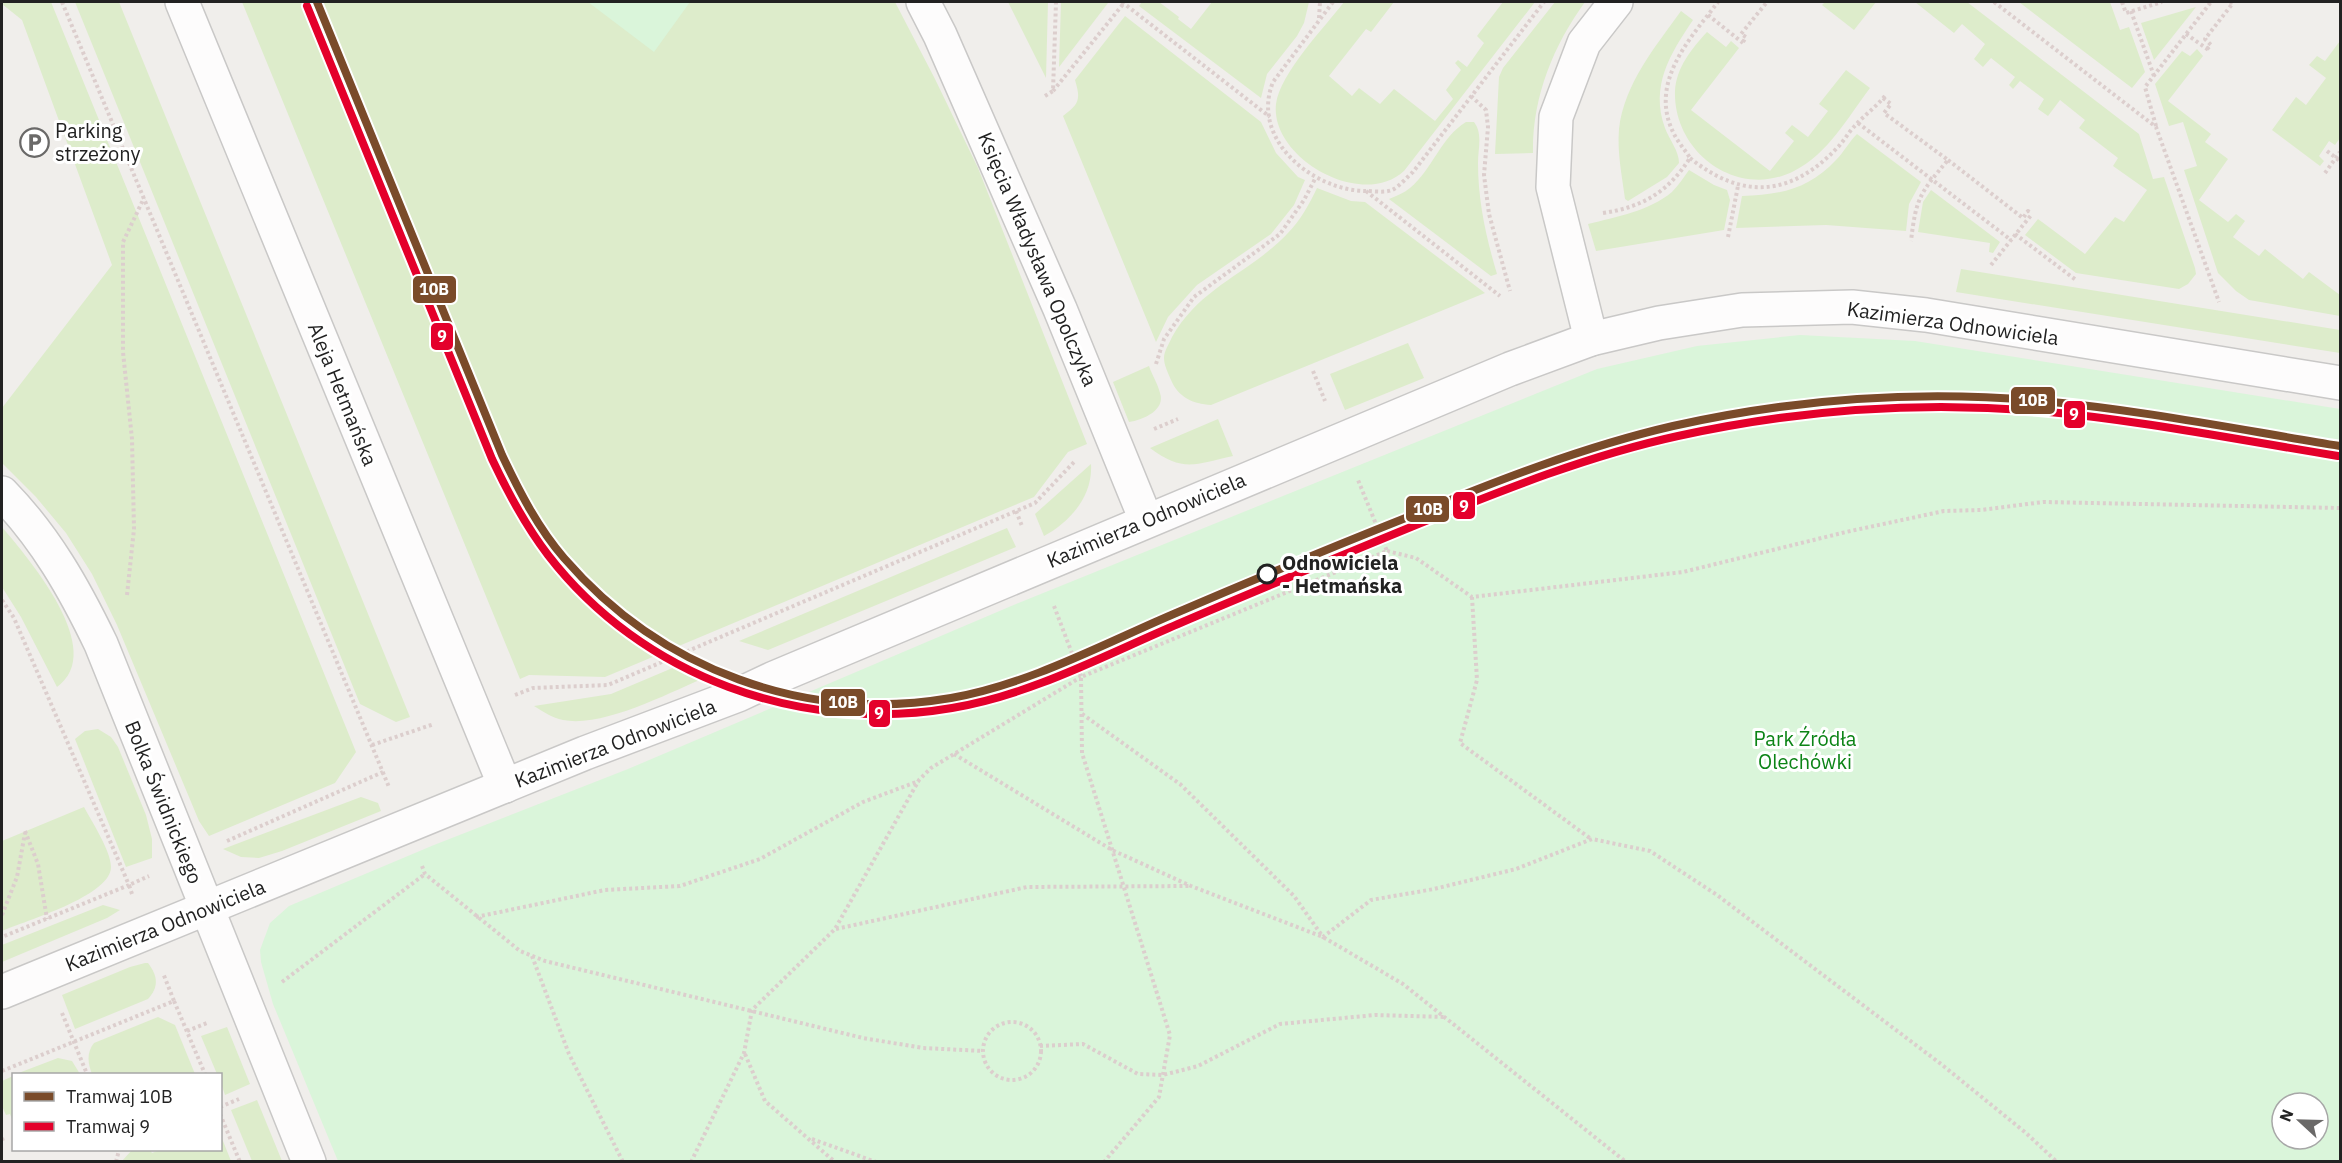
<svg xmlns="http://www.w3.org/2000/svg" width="2342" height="1163" font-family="'IBM Plex Sans',sans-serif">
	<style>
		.grass { fill: #ddeccb }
		.park { fill: #daf5da; fill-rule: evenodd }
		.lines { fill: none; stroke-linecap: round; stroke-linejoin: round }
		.minor-casing { stroke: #c9c8c7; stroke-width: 36 }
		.path { stroke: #dccecd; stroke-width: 4; stroke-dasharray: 3 3; stroke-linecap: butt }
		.minor { stroke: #fdfcfc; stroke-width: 33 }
		.tram-1-casing { stroke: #fff; stroke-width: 12 }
		.tram-2-casing { stroke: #fff; stroke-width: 12 }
		.tram-1 { stroke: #7a4b2a; stroke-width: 8 }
		.tram-2 { stroke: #e4002b; stroke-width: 8 }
		.stop-dot { fill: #fff; stroke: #222; stroke-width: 3 }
		.labels { text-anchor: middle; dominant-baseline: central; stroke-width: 6; stroke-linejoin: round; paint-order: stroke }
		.poi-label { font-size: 20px; fill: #222; stroke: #fff; text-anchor: start }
		.street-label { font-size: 20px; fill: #222; stroke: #fff }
		.stop-label { font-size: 20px; font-weight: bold; fill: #222; stroke: #fff; text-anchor: start }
		.park-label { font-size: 20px; fill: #0c8416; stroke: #fff }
		.line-badge { stroke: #fff; stroke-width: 2 }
		.badge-label { font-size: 16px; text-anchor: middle; font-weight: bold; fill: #fff }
	</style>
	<rect width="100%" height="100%" fill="#f0eeeb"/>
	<g class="grass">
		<polygon points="2,2 51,2 356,752 335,783 209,836 199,821 117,625 92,574 66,533 36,497 2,463 2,408 112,265 22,20 2,4"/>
		<polygon points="75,2 119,2 410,717 396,722 360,704"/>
		<polygon points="242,2 895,2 935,79 978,168 1087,444 1068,452 1034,497 605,677 529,675 520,679"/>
		<polygon points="1008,2 1048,2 1046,78"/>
		<polygon points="1061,2 1108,3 1059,67"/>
		<polygon points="1142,2 1159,2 1179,17 1178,19 1191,29 1212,2 1309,2 1304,23 1297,36 1267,74 1261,98 1139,6"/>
		<path d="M1344,2H1394L1371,32L1366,29L1329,76L1352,96L1359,88L1380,104L1394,89L1435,121L1453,99L1446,90L1461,70L1455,63L1458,60L1467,67L1484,43L1477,36L1503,2H1535L1404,171C1362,210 1270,158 1276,104C1280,73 1325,27 1344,2Z"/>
		<path d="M1555,2H1585C1553,46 1532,98 1533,153L1495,154L1499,77L1503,68Z"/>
		<polygon points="1825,2 1876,2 1854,30 1822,5"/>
		<polygon points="1915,2 1967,2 2139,134 2153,179 2164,177 2195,268 2196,274 2188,284 2179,289 2076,273 2025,235 2038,219 2085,254 2115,217 2124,222 2147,190 2113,166 2118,158 2079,128 2085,120 2060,100 2048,116 2038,109 2044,99 2020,81 2013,89 2009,85 2015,77 1991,58 1983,67 1974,59 1985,44 1962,24 1954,33"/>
		<polygon points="2019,2 2110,2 2120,30 2129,27 2145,72 2132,88"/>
		<polygon points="2196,7 2154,60 2141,23"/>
		<path d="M1681,11L1693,20C1670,54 1650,86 1665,128C1669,139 1679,151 1679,163L1667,177L1628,201L1625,199C1622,176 1617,152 1619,129C1624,84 1656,46 1681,11Z"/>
		<path d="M1125,16L1261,122L1276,153L1298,177L1305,180L1294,205L1271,234L1197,285L1168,317L1156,342L1063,116C1079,104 1081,100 1075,80Z"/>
		<path d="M1707,32L1726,47L1731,41L1739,48L1691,110L1770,171L1794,141L1785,133L1792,125L1808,137L1828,111L1819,104L1846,70L1870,88C1848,117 1828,154 1794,171C1737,200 1673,152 1675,91C1676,68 1692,48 1707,32Z"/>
		<polygon points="2340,41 2340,138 2335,145 2329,141 2319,156 2324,161 2320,166 2272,130 2296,97 2306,105 2326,78 2309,65 2317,56 2325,61"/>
		<polygon points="2197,49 2203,56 2168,101 2211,134 2205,142 2228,159 2199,200 2228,222 2236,214 2245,221 2233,237 2259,256 2265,249 2303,279 2309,272 2340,295 2340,316 2249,300 2236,291 2218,273 2184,170 2197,166 2183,122 2169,126 2155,84 2182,51 2190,56"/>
		<path d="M1466,122H1474C1483,134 1478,148 1478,163C1478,201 1486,237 1497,274L1491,276L1389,199C1396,196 1404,193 1410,188C1432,170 1441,137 1466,122Z"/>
		<path d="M1857,134L1921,182L1909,204L1906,231L1826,225L1736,228L1742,196C1780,195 1809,189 1836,160C1844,152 1849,142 1857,134Z"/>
		<path d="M1689,170L1714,185L1727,190L1730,200L1724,230L1596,251L1588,224C1616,217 1649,211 1672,192C1678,186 1684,177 1689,170Z"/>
		<path d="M1317,188L1351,201L1365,202L1485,293L1211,405C1193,404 1178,397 1171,380C1168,373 1164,365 1164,358C1164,351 1169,344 1172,337C1201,286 1249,274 1287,234C1300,221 1309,205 1317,188Z"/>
		<polygon points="1931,190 2000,242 1993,253 1989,252 1990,243 1918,232 1923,202"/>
		<polygon points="1961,269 2340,330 2340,353 1956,292"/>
		<polygon points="1408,343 1424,378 1345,410 1330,374"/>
		<path d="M1149,366C1152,375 1158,384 1160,393C1166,410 1143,420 1129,422L1113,382Z"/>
		<path d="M1218,419L1233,456C1196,464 1183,473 1150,448Z"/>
		<path d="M1091,464C1093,496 1070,522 1044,536L1035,514Z"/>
		<path d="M2,527C29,559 108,651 57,687L21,617L2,587Z"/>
		<polygon points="1007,528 1016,547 768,650 739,641"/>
		<path d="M682,664L709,676C670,692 604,728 563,720C552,718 544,712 534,706L611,694Z"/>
		<polygon points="98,729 111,737 118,747 146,815 152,839 152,858 126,867 75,739 85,731"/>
		<polygon points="361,797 378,803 381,811 282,851 259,858 241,857 223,849"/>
		<path d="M84,807C92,822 111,851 111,867C111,896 25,921 2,931V841Z"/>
		<polygon points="103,905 120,910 107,918 2,962 2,945"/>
		<path d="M145,963H148C158,976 159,987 148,999L75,1029L62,995L130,967Z"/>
		<path d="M158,1017L175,1025L195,1074H92C88,1064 86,1053 94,1043Z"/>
		<polygon points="227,1027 250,1084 225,1095 221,1083 220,1074 217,1074 201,1036"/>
		<polygon points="58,1058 72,1061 80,1074 16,1074"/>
		<polygon points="13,1076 13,1122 10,1114 6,1115 2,1106 2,1081"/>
		<polygon points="257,1100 282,1161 252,1161 231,1110"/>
		<polygon points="221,1136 231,1161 122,1161 132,1150 150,1150 152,1153 160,1150 220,1150"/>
	</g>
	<g class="park">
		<polygon points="588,2 690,2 654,52"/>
		<path d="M1800,335L1915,341L2340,409V1161H338L273,1004L261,962L260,950L270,923L289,906L434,845L628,769L1016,604L1597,369L1697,346ZM2282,1103H2318V1139H2282Z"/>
	</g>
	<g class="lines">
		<defs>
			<g id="minor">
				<polyline points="182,2 505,786"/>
				<polyline points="923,2 940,35 1060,309 1146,520"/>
				<polyline points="1591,339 1553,187 1556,117 1584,43 1616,2"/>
				<path d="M2,493C45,537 74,588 101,644L309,1162"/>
				<polyline points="2,992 585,753 738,695 774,678 1510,369 1591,339 1659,323 1742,310 1852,307 1926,315 2340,383"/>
			</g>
		</defs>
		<use href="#minor" class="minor-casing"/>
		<g class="path">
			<polyline points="62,2 389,787"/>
			<polyline points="1122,2 1270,117"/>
			<path d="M1333,2L1273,82C1250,139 1312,190 1365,191C1373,191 1384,193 1392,190C1399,187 1407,177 1413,172L1544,2"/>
			<polyline points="1994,2 2156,127 2219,302"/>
			<polyline points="2122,2 2126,13 2162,2"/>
			<polyline points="2131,11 2154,76"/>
			<polyline points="1708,15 1743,43"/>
			<polyline points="1319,18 1320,2"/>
			<polyline points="2186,34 2210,51"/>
			<polyline points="1743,42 1746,37 1741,34 1767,2"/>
			<polyline points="2207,49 2211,45 2205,39 2233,3 2230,2"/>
			<polyline points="1053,91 1124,3"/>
			<polyline points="1045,96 1053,91 1056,2"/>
			<polyline points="1471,96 1486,110 1488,127 1484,175 1489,214 1510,291"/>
			<path d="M1883,98L1891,104L1884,113L1948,160C1920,193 1916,198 1911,241"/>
			<polyline points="1858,123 2011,240"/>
			<polyline points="2156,126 2145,87 2211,2"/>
			<polyline points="2327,151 2340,161"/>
			<path d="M1690,158C1742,200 1791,197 1838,147C1843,142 1847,135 1852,129C1862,117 1875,108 1885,96"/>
			<polyline points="1948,160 2023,218 2028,211 2031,214"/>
			<polyline points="2325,173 2340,152"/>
			<polyline points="1366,191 1500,296"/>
			<path d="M1603,213C1643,207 1668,192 1690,158C1685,150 1678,142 1674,134C1648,83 1689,40 1718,2"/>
			<polyline points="2015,234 2076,280"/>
			<polyline points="1728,237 1738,186"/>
			<polyline points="1991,265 2032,214"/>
			<polyline points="1156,364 1164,339 1194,297 1280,234 1304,200 1316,177"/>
			<polyline points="1313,371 1325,401"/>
			<polyline points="1154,429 1178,419"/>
			<polyline points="1016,511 1022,526"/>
			<polyline points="1387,551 1416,558 1472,597 1683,572 1846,532 1944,511 1981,510 2043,502 2340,508"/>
			<polyline points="127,595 134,529 132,439 123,352 123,242 144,198"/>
			<polyline points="1472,597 1477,680 1460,743 1591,839"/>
			<polyline points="2,600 14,618 129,885 2,937"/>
			<polyline points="1054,606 1081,677 1387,551 1358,480"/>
			<polyline points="1081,678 1082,753 1170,1035 1159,1097 1104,1162"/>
			<polyline points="515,695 533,688 608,685 1035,503 1075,461"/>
			<polyline points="1082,714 1180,784 1294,896 1323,937 1371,900 1434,889 1516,869 1592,839 1650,851 1717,895 1941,1064 2026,1133 2057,1162"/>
			<polyline points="372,745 434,724"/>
			<polyline points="954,754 1112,850 1191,886 1323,937 1403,984 1626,1162"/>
			<polyline points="25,831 38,864 47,919"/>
			<polyline points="227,841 383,772"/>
			<polyline points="422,866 425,874 520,951 545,961 863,1038 923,1048 983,1051"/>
			<polyline points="132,894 129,885 149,876"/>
			<polyline points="2,915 17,877 25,833"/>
			<polyline points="476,917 605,890 680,886 760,859 863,802 919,781"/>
			<polyline points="836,929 1027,887 1190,886"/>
			<polyline points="532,956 569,1054 623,1162"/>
			<polyline points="282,982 425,874"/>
			<polyline points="174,1001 205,1074"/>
			<polyline points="62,1013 87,1074"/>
			<circle cx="1012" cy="1051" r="29"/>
			<polyline points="187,1031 207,1023"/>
			<polyline points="1040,1046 1083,1044 1138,1074 1163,1075 1198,1066 1280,1024 1375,1015 1445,1017"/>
			<polyline points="745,1054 765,1101 835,1162"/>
			<polyline points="2,1071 174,1001 163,973"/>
			<polyline points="220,1107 239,1099"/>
			<polyline points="220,1114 240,1162"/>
			<polyline points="2,1138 3,1141"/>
			<polyline points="812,1139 876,1162"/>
			<polyline points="116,1162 119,1150"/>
			<polyline points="691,1162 744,1053 752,1010 835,929 919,780 931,768 1081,677"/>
		</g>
		<use href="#minor" class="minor"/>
		<defs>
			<path id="tram-1" d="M317,2L502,455C519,491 538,528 564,558C661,670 804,723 951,698C1030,684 1103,644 1176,613C1253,580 1330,548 1408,517C1494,482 1582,447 1673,426C1794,399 1920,390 2042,401C2142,410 2241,430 2340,446"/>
			<path id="tram-2" d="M307,6L492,459C508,493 525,525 548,555C642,677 801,734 952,708C1031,695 1105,655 1178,624C1255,591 1333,559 1411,527C1498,492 1586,456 1678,436C1796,410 1919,401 2039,411C2139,420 2239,440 2338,456"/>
		</defs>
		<use href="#tram-1" class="tram-1-casing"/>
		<use href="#tram-2" class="tram-2-casing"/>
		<use href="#tram-1" class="tram-1"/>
		<use href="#tram-2" class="tram-2"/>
	</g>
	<defs>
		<symbol id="parking-ring" viewBox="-11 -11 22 22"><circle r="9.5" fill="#fff" stroke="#6a6968" stroke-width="1.5"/><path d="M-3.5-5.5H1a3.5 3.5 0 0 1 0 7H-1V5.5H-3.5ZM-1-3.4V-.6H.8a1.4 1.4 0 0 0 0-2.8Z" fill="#6a6968"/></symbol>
	</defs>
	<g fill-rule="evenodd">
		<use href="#parking-ring" x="18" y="126" width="33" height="33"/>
	</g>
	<circle class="stop-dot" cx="1267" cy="574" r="9"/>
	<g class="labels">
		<g class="poi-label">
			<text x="55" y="130">Parking<tspan x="55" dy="23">strzeżony</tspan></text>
		</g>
		<g class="street-label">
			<text transform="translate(1038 259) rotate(67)">Księcia Władysława Opolczyka</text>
			<text transform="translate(1953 323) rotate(8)">Kazimierza Odnowiciela</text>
			<text transform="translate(343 394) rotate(68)">Aleja Hetmańska</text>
			<text transform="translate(1146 520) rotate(-23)">Kazimierza Odnowiciela</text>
			<text transform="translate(615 743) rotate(-21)">Kazimierza Odnowiciela</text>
			<text transform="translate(164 802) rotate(68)">Bolka Świdnickiego</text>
			<text transform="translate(165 925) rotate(-22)">Kazimierza Odnowiciela</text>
		</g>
		<g class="stop-label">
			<text x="1282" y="562">Odnowiciela<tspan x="1282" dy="23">- Hetmańska</tspan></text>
		</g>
		<g class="park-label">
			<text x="1805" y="738">Park Źródła<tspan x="1805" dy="23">Olechówki</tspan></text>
		</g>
	</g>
	<g class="line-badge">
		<rect x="412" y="275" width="45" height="29" rx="6" fill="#7a4b2a"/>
		<rect x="430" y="322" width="24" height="29" rx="6" fill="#e4002b"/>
		<rect x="2010" y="386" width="46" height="29" rx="6" fill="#7a4b2a"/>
		<rect x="2063" y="400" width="23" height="29" rx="6" fill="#e4002b"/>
		<rect x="1452" y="491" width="24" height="29" rx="6" fill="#e4002b"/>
		<rect x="1405" y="495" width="45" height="28" rx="6" fill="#7a4b2a"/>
		<rect x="820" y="688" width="46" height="29" rx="6" fill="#7a4b2a"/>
		<rect x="868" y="699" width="23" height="29" rx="6" fill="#e4002b"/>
	</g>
	<g class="badge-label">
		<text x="434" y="295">10B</text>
		<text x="442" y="342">9</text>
		<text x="2033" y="406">10B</text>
		<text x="2074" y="420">9</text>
		<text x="1464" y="512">9</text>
		<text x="1428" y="515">10B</text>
		<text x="843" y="708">10B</text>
		<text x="879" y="719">9</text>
	</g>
	<rect width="2342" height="1163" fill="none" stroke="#222222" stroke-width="6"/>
	<rect x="12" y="1073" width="210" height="78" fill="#ffffff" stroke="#a7a7a7" stroke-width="1.5"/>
	<rect x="24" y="1092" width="30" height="9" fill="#7a4b2a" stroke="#a7a7a7" stroke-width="1.5"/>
	<text x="66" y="1103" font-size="18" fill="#222222">Tramwaj 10B</text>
	<rect x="24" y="1122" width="30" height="9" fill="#e4002b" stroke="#a7a7a7" stroke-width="1.5"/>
	<text x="66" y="1133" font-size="18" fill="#222222">Tramwaj 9</text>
	<g transform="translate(2300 1121) rotate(292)"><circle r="28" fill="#ffffff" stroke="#a7a7a7" stroke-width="1.5"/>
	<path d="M0-4.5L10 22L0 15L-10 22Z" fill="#6a6968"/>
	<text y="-9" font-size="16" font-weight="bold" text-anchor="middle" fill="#222222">N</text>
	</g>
</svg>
